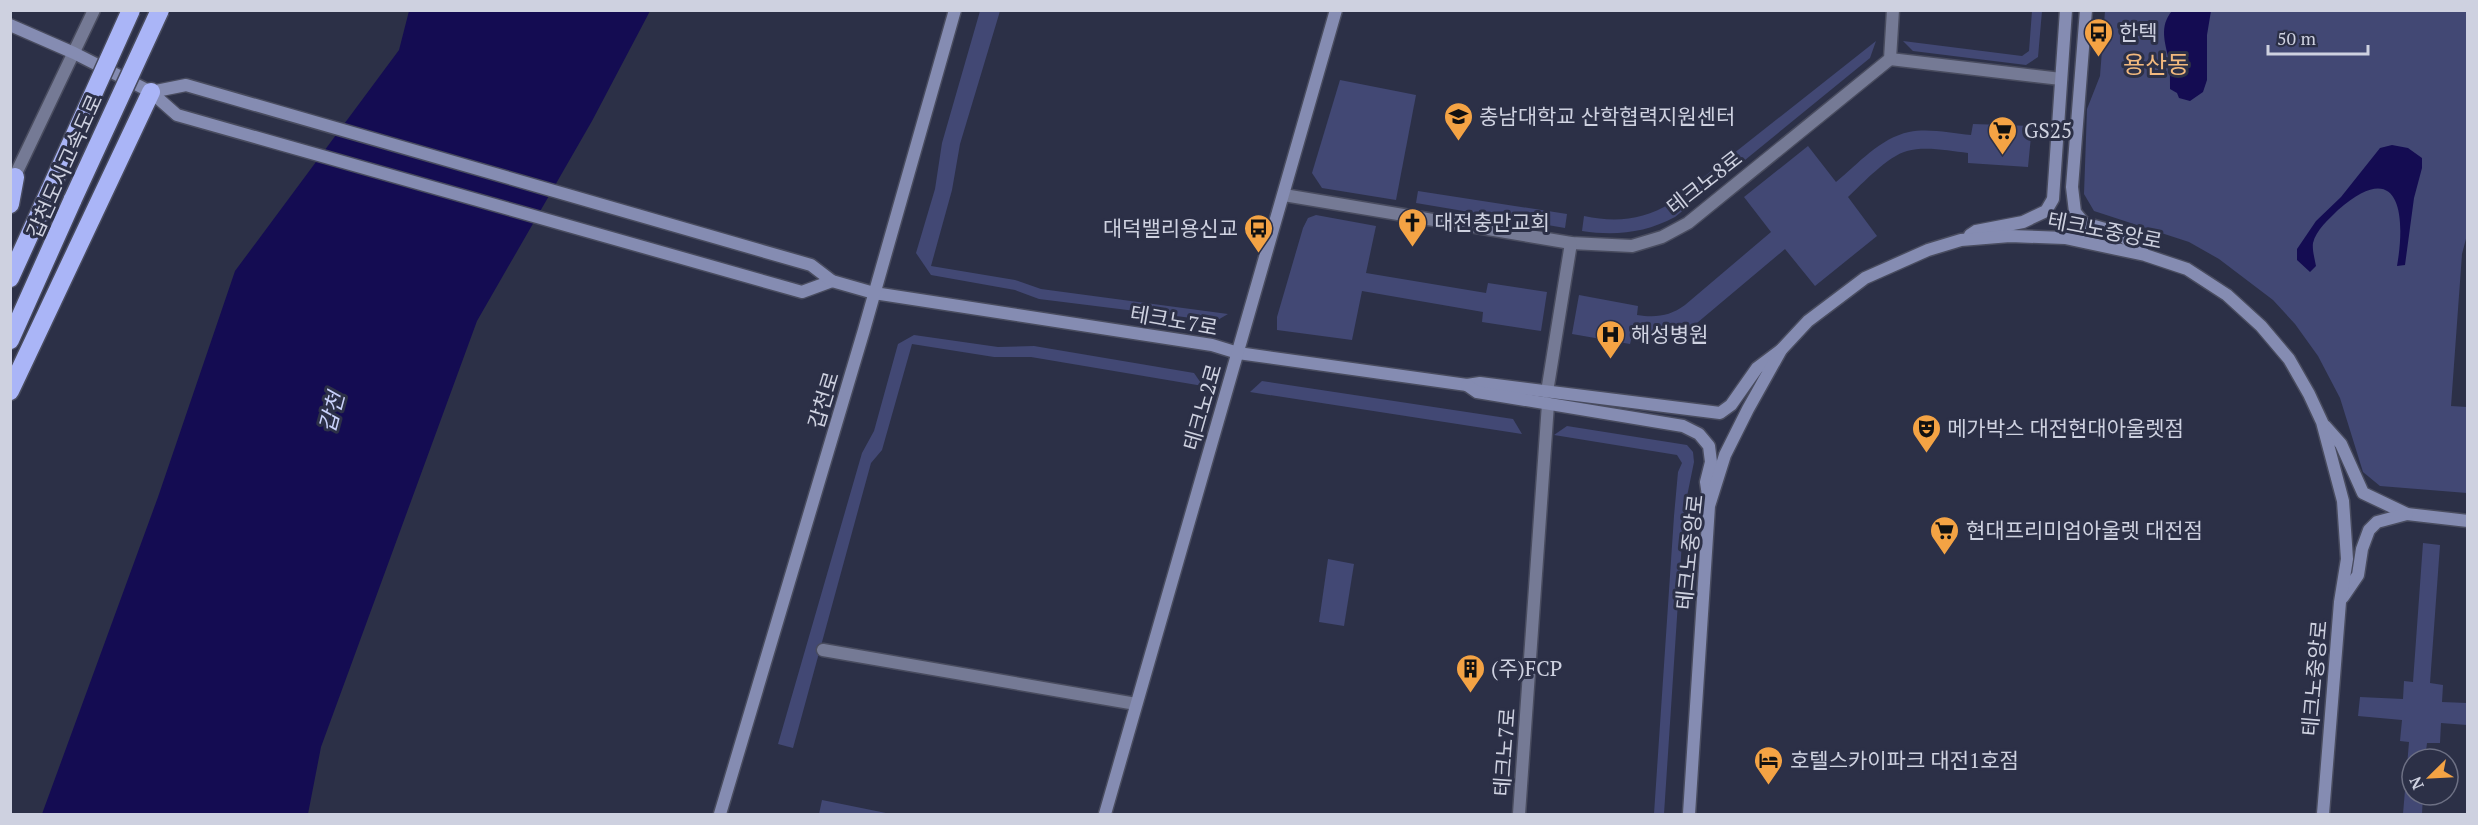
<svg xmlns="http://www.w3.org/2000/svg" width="2478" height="825" font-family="'PT Serif','Noto Sans KR',serif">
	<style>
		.green { fill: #424874 }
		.water { fill: #140c52 }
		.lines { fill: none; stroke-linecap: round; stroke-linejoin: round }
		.street-casing { stroke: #494c5f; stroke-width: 15 }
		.secondary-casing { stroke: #494c5f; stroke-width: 15 }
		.highway-casing { stroke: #494c5f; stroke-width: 21 }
		.street { stroke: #757a95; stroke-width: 12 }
		.secondary { stroke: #858cb2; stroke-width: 12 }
		.highway { stroke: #aab5f7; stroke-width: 18 }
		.highway-bridge-casing { stroke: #494c5f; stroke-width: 21; stroke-linecap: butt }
		.highway-bridge { stroke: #aab5f7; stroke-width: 18 }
		.labels { text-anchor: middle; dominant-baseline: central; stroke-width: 6; stroke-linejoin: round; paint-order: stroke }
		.poi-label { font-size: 21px; fill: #ced1e0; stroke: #2c3047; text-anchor: start }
		.street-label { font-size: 21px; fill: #ced1e0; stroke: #2c3047 }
		.water-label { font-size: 22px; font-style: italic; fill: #c9d1fb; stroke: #2c3047 }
		.quarter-label { font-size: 24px; fill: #f2b97e; stroke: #2c3047 }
	</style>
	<rect width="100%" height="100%" fill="#2c3047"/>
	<g class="green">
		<polygon points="980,11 1000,11 960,144 952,190 931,266 1015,280 1041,289 1228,314 1216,321 1039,299 1015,290 931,275 916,253 935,189 942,143"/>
		<polygon points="2032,11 2042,11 2038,57 2026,65 1913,51 1903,41 2022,56 2029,51"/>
		<polygon points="2105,11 2467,11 2468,231 2462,254 2451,406 2467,407 2467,493 2380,486 2363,472 2340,398 2318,356 2295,324 2273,300 2219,259 2189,242 2094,211 2084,194 2087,109 2100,76"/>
		<path d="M1876,41L1870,58L1675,217C1645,233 1615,236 1582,231L1584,216C1616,223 1643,220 1671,203Z"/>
		<polygon points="1340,80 1416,95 1396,200 1322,188 1312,173"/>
		<path d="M1973,124L2032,126L2028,167L1968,163V153C1949,151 1926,146 1907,151C1888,156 1863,183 1848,197L1877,236L1815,286L1785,249L1691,328C1668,338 1657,340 1632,336L1630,344L1572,334L1579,295L1638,306L1637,315C1656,318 1670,316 1685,305L1771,232L1744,197L1808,146L1836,182C1858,164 1880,138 1909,132C1928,128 1951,133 1971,135Z"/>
		<polygon points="1418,191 1567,214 1565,228 1416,203"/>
		<polygon points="1316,215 1376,226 1366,273 1486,293 1488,283 1547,292 1541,331 1482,322 1483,312 1362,291 1352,340 1277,330 1277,317 1303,228 1308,218"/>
		<polygon points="914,335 998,347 1034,346 1194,373 1203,386 1031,357 994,357 912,344 882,450 871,463 793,748 778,744 862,453 874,431 898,344"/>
		<polygon points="1262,381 1513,419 1522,434 1250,392"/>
		<polygon points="1567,426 1687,445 1693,452 1694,462 1684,511 1664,814 1654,814 1674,516 1678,472 1682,463 1677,455 1554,435"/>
		<polygon points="2423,543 2440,545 2430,683 2443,685 2442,702 2467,703 2467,725 2441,723 2440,743 2427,743 2425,759 2412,759 2412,795 2423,795 2422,814 2403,814 2409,742 2400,741 2402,720 2358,716 2360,697 2403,699 2404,681 2413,682"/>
		<polygon points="1328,559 1354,564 1344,626 1319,622"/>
		<polygon points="822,800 886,813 896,814 819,814"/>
	</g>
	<g class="water">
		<polygon points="409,11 650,11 592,121 477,321 321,747 308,814 42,814 158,497 235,271 399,50"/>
		<path d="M2172,11H2211L2207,35V80L2203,92L2190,101L2179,98L2177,93L2170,89C2170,80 2170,69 2169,60C2165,43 2159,26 2172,11Z"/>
		<path d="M2392,145L2408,148L2422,158V168L2414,198L2405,265L2397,266C2406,215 2400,156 2338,210C2329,219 2316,230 2313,243C2312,250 2315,260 2316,266L2310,272L2297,260V249L2316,221L2341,197L2380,148Z"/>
	</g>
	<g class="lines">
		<defs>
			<g id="street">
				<polyline points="1890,59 2061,79"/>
				<polyline points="12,182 94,10"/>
				<polyline points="1284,195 1571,243 1632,246 1662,237 1688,223 1890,59 1893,10"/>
				<polyline points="1547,392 1571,243"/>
				<polyline points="823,650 1136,704"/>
				<polyline points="1519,814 1548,404"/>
			</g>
			<g id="secondary">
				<polyline points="2086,10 2072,187 2075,212 2084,223 2119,233 2144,254"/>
				<polyline points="10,25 74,53 151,92 177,115 802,292 832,281"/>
				<polyline points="151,92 186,85 811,265 832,281 874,293 1212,345 1238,353 1467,385 1480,383 1720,413 1731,405 1757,368 1781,350"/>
				<polyline points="1970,235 1976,231 2023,222 2046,211 2053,199 2066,10"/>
				<polyline points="1467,385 1477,392 1683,426 1699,434 1709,446 1711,462 1706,482 1709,502"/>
				<polyline points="2325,426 2341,444 2363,493 2407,514 2468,521"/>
				<polyline points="2343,597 2358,575 2362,549 2369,530 2377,522 2407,514"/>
				<polyline points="720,814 864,330 955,10"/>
				<polyline points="1105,814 1336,10"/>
				<polyline points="1689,814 1709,506 1725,455 1748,409 1781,350 1808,321 1865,278 1928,250 1961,240 2010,236 2065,238 2145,255 2187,269 2227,295 2261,326 2289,359 2309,394 2322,422 2343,501 2347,559 2340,602 2323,814"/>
			</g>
			<g id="highway">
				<polyline points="10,204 15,177"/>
				<polyline points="10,278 50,190"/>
				<polyline points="10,340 73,199"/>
				<polyline points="10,391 151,92"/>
			</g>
		</defs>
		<use href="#street" class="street-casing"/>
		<use href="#secondary" class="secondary-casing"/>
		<use href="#highway" class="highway-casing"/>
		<use href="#street" class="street"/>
		<use href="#secondary" class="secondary"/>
		<use href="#highway" class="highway"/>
		<defs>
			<g id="highway-bridge">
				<polyline points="50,190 131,10"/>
				<polyline points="73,199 160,10"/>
			</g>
		</defs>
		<use href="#highway-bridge" class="highway-bridge-casing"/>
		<use href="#highway-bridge" class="highway-bridge"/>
	</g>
	<defs>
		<symbol id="bus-pin" viewBox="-11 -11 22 30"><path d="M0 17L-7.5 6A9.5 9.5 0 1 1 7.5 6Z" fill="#f4a344" stroke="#2c3047"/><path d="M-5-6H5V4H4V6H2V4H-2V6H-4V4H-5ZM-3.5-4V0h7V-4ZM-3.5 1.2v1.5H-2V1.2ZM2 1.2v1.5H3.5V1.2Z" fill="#111"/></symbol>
		<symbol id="university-pin" viewBox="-11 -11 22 30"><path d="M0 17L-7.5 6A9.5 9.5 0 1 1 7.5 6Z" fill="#f4a344" stroke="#2c3047"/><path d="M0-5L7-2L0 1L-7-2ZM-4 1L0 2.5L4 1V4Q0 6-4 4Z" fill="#111"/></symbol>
		<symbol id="supermarket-pin" viewBox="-11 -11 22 30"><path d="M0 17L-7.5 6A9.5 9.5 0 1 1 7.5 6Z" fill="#f4a344" stroke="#2c3047"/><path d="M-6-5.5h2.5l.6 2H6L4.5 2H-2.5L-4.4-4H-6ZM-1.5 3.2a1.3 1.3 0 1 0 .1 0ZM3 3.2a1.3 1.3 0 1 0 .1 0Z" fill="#111"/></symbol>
		<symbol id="church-pin" viewBox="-11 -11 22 30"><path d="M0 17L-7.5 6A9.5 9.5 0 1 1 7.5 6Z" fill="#f4a344" stroke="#2c3047"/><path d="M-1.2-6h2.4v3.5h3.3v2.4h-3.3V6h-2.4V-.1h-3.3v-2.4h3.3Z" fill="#111"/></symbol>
		<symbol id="hospital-pin" viewBox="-11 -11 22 30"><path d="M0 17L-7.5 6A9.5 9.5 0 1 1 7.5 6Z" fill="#f4a344" stroke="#2c3047"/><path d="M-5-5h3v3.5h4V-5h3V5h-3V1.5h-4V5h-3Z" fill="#111"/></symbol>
		<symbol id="theatre-pin" viewBox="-11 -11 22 30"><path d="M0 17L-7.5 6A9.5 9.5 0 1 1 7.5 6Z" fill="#f4a344" stroke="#2c3047"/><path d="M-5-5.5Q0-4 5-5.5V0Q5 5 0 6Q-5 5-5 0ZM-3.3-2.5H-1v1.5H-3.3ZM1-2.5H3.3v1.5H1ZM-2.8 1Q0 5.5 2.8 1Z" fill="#111"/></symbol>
		<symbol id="building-pin" viewBox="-11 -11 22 30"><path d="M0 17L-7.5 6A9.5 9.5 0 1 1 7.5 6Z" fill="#f4a344" stroke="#2c3047"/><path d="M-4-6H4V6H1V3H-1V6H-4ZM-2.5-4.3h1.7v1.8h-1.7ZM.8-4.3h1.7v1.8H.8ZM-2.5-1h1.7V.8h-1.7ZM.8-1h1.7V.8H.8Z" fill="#111"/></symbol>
		<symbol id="hotel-pin" viewBox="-11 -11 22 30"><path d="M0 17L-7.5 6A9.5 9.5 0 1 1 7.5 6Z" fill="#f4a344" stroke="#2c3047"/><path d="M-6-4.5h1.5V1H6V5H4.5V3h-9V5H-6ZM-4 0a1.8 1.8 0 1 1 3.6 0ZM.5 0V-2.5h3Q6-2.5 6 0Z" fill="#111"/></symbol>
	</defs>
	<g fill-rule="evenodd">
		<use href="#bus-pin" x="2082" y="16" width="33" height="45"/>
		<use href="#university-pin" x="1442" y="100" width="33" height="45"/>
		<use href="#supermarket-pin" x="1986" y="114" width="33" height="45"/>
		<use href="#church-pin" x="1396" y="206" width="33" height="45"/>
		<use href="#bus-pin" x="1242" y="212" width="33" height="45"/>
		<use href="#hospital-pin" x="1594" y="318" width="33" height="45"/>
		<use href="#theatre-pin" x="1910" y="412" width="33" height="45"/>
		<use href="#supermarket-pin" x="1928" y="514" width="33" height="45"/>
		<use href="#building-pin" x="1454" y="652" width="33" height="45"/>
		<use href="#hotel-pin" x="1752" y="744" width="33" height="45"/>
	</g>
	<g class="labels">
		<g class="poi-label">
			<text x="2119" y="32">한텍</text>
			<text x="1479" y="116">충남대학교 산학협력지원센터</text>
			<text x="2024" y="130">GS25</text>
			<text x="1434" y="222">대전충만교회</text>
			<text x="1238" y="228" text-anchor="end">대덕밸리용신교</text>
			<text x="1631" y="334">해성병원</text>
			<text x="1947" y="428">메가박스 대전현대아울렛점</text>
			<text x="1966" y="530">현대프리미엄아울렛 대전점</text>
			<text x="1491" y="668">(주)FCP</text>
			<text x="1790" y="760">호텔스카이파크 대전1호점</text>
		</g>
		<g class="street-label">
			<text transform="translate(64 166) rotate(-66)">갑천도시고속도로</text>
			<text transform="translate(1704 182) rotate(-38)">테크노8로</text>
			<text transform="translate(2105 230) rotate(11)">테크노중앙로</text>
			<text transform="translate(1174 320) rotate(10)">테크노7로</text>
			<text transform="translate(823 400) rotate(-73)">갑천로</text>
			<text transform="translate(1202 407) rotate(-74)">테크노2로</text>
			<text transform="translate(1689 552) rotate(-84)">테크노중앙로</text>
			<text transform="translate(2314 678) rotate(-85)">테크노중앙로</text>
			<text transform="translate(1504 752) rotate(-86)">테크노7로</text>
		</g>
		<g class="water-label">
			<text transform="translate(331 412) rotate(-75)">갑천</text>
		</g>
		<g class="quarter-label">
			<text x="2156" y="64">용산동</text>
		</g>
	</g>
	<rect width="2478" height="825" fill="none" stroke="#ced1e0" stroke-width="24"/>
	<g transform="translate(2430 777) rotate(246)"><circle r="28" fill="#2c3047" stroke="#6d7084" stroke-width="1.5"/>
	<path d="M0-4.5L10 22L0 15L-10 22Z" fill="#f4a344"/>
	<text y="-9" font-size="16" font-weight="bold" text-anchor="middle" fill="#ced1e0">N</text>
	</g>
	<path d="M2268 45v9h100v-9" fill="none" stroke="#ced1e0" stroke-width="3"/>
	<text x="2277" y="45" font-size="18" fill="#ced1e0" stroke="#2c3047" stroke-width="4.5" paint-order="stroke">50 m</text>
</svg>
